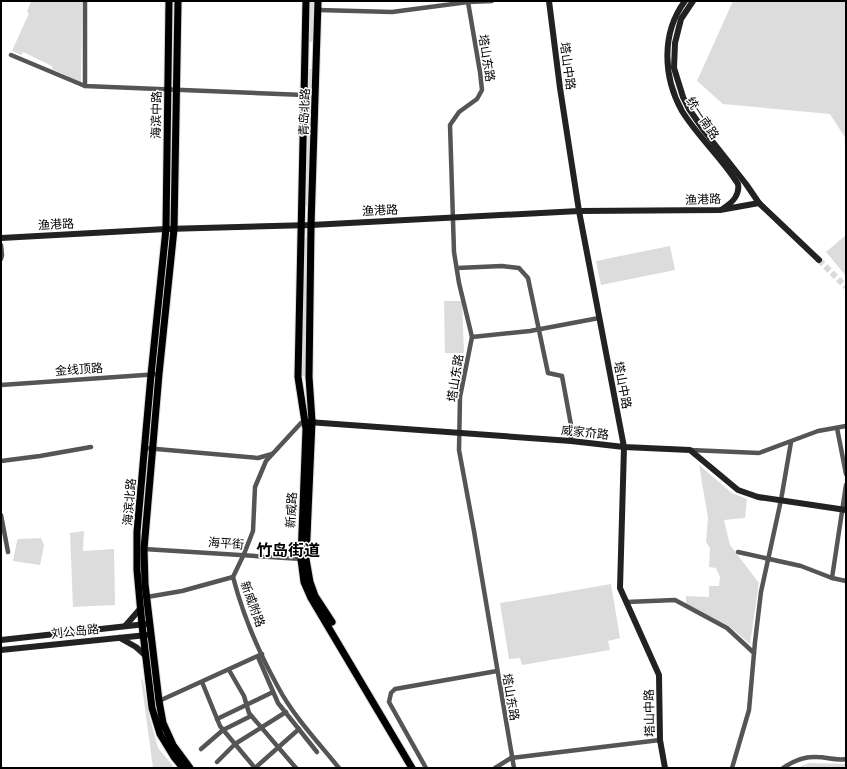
<svg xmlns="http://www.w3.org/2000/svg" width="847" height="769" font-family="Cabin,'Noto Sans SC',sans-serif">
	<style>
		.green { fill: #dcdcdc }
		.lines { fill: none; stroke-linecap: round; stroke-linejoin: round }
		.secondary-tunnel { stroke: #d9d9d9; stroke-width: 6; stroke-dasharray: 6 3; stroke-linecap: butt }
		.primary-casing { stroke: #dbdbdb; stroke-width: 9 }
		.street { stroke: #555; stroke-width: 4.5 }
		.secondary { stroke: #222; stroke-width: 6 }
		.primary { stroke: #000; stroke-width: 7 }
		.labels { text-anchor: middle; dominant-baseline: central; stroke-width: 3; stroke-linejoin: round; paint-order: stroke }
		.street-label { font-size: 12px; fill: #000; stroke: #fff }
		.district-label { font-size: 16px; font-weight: bold; fill: #000; stroke: #fff }
	</style>
	<rect width="100%" height="100%" fill="#fff"/>
	<g class="green">
		<polygon points="31,1 82,1 81,82 52,69 52,66 23,52 21,55 12,51 29,13 27,12"/>
		<polygon points="310,1 314,1 313,42 309,42"/>
		<polygon points="733,1 846,1 846,139 830,114 723,104 697,81"/>
		<polygon points="309,69 312,69 309,206 306,206"/>
		<polygon points="846,235 846,276 826,252"/>
		<polygon points="305,238 308,239 305,376 302,376"/>
		<polygon points="670,246 675,270 601,285 596,261"/>
		<polygon points="444,301 462,301 464,353 445,353"/>
		<polygon points="699,465 732,493 747,499 745,518 724,520 730,545 759,583 750,644 729,626 686,604 686,596 709,597 709,586 719,586 720,577 716,568 709,567 710,548 706,542 708,518"/>
		<polygon points="84,531 83,551 114,549 115,605 73,607 70,533"/>
		<polygon points="41,538 44,545 40,565 13,561 17,541 18,539"/>
		<polygon points="611,584 620,638 608,641 610,650 522,665 520,658 509,659 500,603"/>
		<polygon points="141,679 143,680 150,719 158,748 175,768 153,768"/>
		<polygon points="809,763 846,764 846,768 797,768"/>
	</g>
	<g class="lines">
		<polyline class="secondary-tunnel" points="819,260 846,287"/>
		<defs>
			<g id="primary">
				<polyline points="169,1 166,229 151,375 137,532 137,570 142,625 152,708 160,734 174,757 183,768"/>
				<polyline points="178,1 174,229 159,374 144,549 145,584 159,701 163,723 173,745 190,768"/>
				<polyline points="306,1 298,377 306,429 301,559 304,582 311,598 412,768"/>
				<polyline points="318,1 311,225 309,377 312,421 306,559 310,582 315,596 332,622"/>
			</g>
		</defs>
		<use href="#primary" class="primary-casing"/>
		<g class="street">
			<polyline points="468,2 480,72 482,90 477,99 459,112 450,125 454,252 459,283 472,337 460,397 459,450 474,531 514,768"/>
			<polyline points="318,10 392,12 468,2 492,1"/>
			<polyline points="11,55 85,86 304,95"/>
			<polyline points="85,86 85,1"/>
			<polyline points="1,245 2,255 1,259"/>
			<polyline points="457,268 502,266 519,268 528,278 548,373 562,376 571,425 571,441"/>
			<polyline points="472,337 530,331 599,318"/>
			<polyline points="1,385 159,374"/>
			<path d="M306,422L301,423L266,461L255,487L253,531L244,554L233,577C243,615 259,653 278,687C294,717 318,742 339,768"/>
			<polyline points="837,428 846,474"/>
			<polyline points="145,448 258,458 272,454"/>
			<polyline points="690,450 759,453 818,431 846,426"/>
			<polyline points="1,461 40,456 91,447"/>
			<polyline points="1,515 8,552"/>
			<polyline points="144,549 302,559"/>
			<polyline points="738,552 801,566 832,578 846,581"/>
			<polyline points="832,578 846,485"/>
			<polyline points="147,597 182,591 233,577"/>
			<polyline points="627,602 675,600 727,628 754,653"/>
			<polyline points="258,657 278,703 317,752"/>
			<polyline points="229,670 244,696 249,713 296,768"/>
			<polyline points="202,682 220,726 255,768"/>
			<polyline points="159,701 262,654"/>
			<polyline points="217,719 273,692"/>
			<polyline points="201,749 223,730 251,716"/>
			<polyline points="217,762 235,744 286,712"/>
			<polyline points="255,768 299,729"/>
			<polyline points="426,768 389,702 391,693 395,689 497,671"/>
			<polyline points="495,768 511,758 660,740"/>
			<polyline points="732,768 749,710 755,642 761,592 781,500 791,442"/>
			<path d="M783,768C793,761 804,756 817,757C827,757 836,761 846,759"/>
		</g>
		<g class="secondary">
			<polyline points="549,1 560,88 579,211 624,447 620,588 659,675 660,740 665,768"/>
			<path d="M685,1C661,33 663,77 682,111C698,137 722,158 738,184C740,195 733,202 724,208"/>
			<polyline points="693,1 681,19 675,43 674,68 683,97 689,109 705,132 746,184 759,203 819,260"/>
			<polyline points="1,238 166,229 311,225 579,211 720,210 759,203"/>
			<polyline points="308,422 571,441 624,447 690,450 738,490 758,497 846,510"/>
			<polyline points="126,625 140,609"/>
			<polyline points="120,638 136,647 146,656"/>
			<polyline points="1,640 146,624"/>
			<polyline points="1,650 147,635"/>
		</g>
		<use href="#primary" class="primary"/>
	</g>
	<g class="labels">
		<g class="street-label">
			<text transform="translate(487 58) rotate(81)">塔山东路</text>
			<text transform="translate(568 66) rotate(82)">塔山中路</text>
			<text transform="translate(304 112) rotate(-88)">青岛北路</text>
			<text transform="translate(156 115) rotate(-89)">海滨中路</text>
			<text transform="translate(703 118) rotate(56)">统一南路</text>
			<text transform="translate(703 199) rotate(-2)">渔港路</text>
			<text transform="translate(380 210) rotate(-3)">渔港路</text>
			<text transform="translate(56 224) rotate(-3)">渔港路</text>
			<text transform="translate(79 369) rotate(-4)">金线顶路</text>
			<text transform="translate(455 378) rotate(-81)">塔山东路</text>
			<text transform="translate(623 385) rotate(79)">塔山中路</text>
			<text transform="translate(585 432) rotate(6)">威家夼路</text>
			<text transform="translate(129 502) rotate(-85)">海滨北路</text>
			<text transform="translate(291 510) rotate(-87)">新威路</text>
			<text transform="translate(226 543) rotate(4)">海平街</text>
			<text transform="translate(253 604) rotate(70)">新威附路</text>
			<text transform="translate(75 631) rotate(-6)">刘公岛路</text>
			<text transform="translate(511 697) rotate(80)">塔山东路</text>
			<text transform="translate(649 713) rotate(-91)">塔山中路</text>
		</g>
		<g class="district-label">
			<text x="288" y="550">竹岛街道</text>
		</g>
	</g>
	<rect width="847" height="769" fill="none" stroke="#000000" stroke-width="4"/>
</svg>
